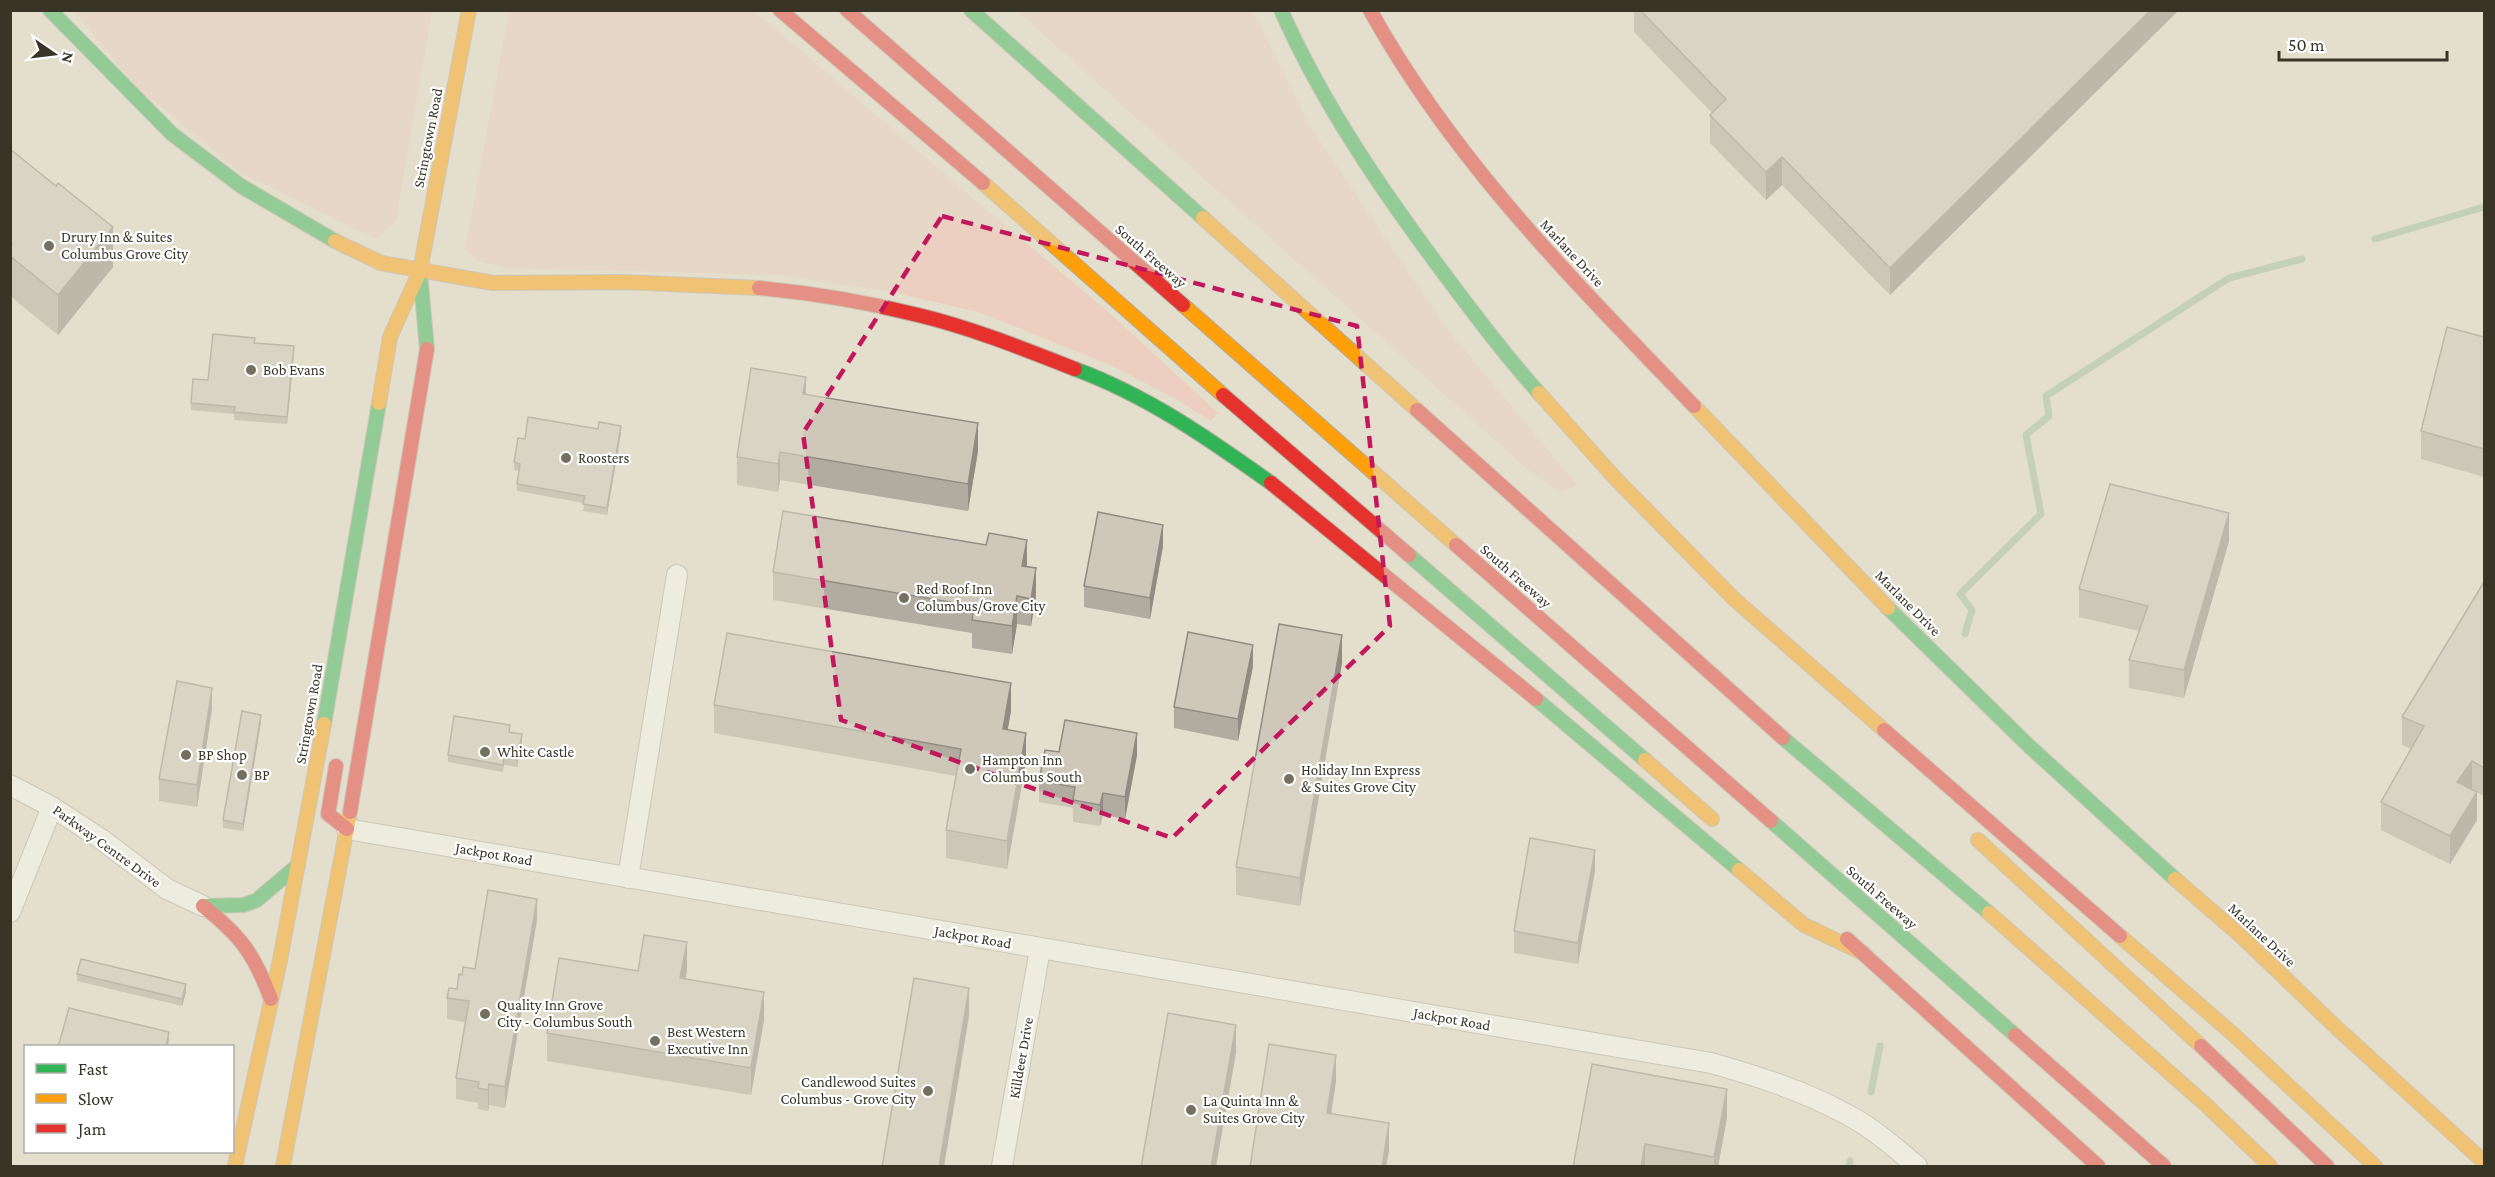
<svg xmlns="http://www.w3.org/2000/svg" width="2495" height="1177" font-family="'Crimson Pro',serif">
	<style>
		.green { fill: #eccfc0 }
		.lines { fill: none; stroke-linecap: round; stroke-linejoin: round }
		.stream { stroke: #9ec19f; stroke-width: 7 }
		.street-casing { stroke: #b0ab9d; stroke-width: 22 }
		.fast-casing { stroke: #b0ab9d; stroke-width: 16 }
		.slow-casing { stroke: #b0ab9d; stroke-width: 16 }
		.jam-casing { stroke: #b0ab9d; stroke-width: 16 }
		.street { stroke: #fbfaf7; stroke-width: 20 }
		.fast { stroke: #30b455; stroke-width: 14 }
		.slow { stroke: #ff9f0a; stroke-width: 14 }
		.jam { stroke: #e5322d; stroke-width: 14 }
		.wall { fill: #b2aba0 }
		.shaded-wall { fill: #918b82 }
		.building { fill: #cfc7ba; stroke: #918b82; stroke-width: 1.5 }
		.marked { fill: none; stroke: #c2185b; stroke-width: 4.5; stroke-dasharray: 12 8; stroke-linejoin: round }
		.poi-dot { fill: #747060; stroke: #fff; stroke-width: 2 }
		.labels { text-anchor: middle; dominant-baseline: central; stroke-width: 4.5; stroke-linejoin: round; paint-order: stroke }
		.street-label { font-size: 15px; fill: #383426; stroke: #fff }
		.poi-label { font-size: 15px; fill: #383426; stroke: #fff; text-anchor: start }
	</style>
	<rect width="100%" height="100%" fill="#e4decc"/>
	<g class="green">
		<polygon points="74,11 432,11 396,221 376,239 240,173 138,88"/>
		<polygon points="509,11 755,11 983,207 1106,310 1218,413 1211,421 1176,399 1110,365 982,313 892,292 778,275 506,268 478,261 465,250"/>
		<polygon points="1017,11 1253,11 1308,123 1445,326 1578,486 1560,492 1527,469"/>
	</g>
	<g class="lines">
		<g class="stream">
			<polyline points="2375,239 2484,207"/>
			<polyline points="1965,634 1972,610 1960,594 2041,514 2026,435 2049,416 2046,396 2229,278 2302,259"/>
			<polyline points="1871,1092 1880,1046"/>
			<polyline points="1849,1166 1850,1161"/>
		</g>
		<defs>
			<g id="street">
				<polyline points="10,785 52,807 101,839 167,889 203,906"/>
				<path d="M347,829L1711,1063C1757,1076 1804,1091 1846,1114C1872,1127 1895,1148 1917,1166"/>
				<polyline points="628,878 677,575"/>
				<polyline points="10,912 52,807"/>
				<polyline points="1002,1166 1040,949"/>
			</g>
			<g id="fast">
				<polyline points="50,10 172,134 241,186 335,241"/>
				<polyline points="971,10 1203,218"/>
				<path d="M1281,10C1323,105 1383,192 1445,275C1475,315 1505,355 1539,393"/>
				<polyline points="420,273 427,349"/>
				<path d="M1075,369C1148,396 1209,439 1271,483"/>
				<polyline points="1409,555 1645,760"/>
				<polyline points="1888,608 2029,746 2175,879"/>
				<polyline points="1536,699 1739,870"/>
				<polyline points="324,724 379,403"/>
				<polyline points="1783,738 1989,913"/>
				<polyline points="1771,821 2015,1035"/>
				<polyline points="203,906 244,905 257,900 298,865"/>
			</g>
			<g id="slow">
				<polyline points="983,183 1223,395"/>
				<polyline points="1203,218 1417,410"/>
				<polyline points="335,241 381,263 493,283 622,282 759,288"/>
				<polyline points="1183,305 1456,545"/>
				<polyline points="1539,393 1615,478 1734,599 1884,730"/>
				<polyline points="379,403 390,337 420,271 469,10"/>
				<polyline points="1694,406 1888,608"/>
				<polyline points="1645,760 1712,819"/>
				<polyline points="1978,840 2201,1046"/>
				<polyline points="1739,870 1804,925 1863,953"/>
				<polyline points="2175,879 2241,936 2338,1029 2484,1162"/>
				<polyline points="1989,913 2205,1104 2270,1166"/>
				<polyline points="2120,936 2234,1035 2375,1166"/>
				<polyline points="235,1166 280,960 324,724"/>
				<polyline points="283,1166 350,812"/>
			</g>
			<g id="jam">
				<polyline points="780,10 983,183"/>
				<polyline points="847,10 1183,305"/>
				<path d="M1370,10C1454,162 1575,282 1694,406"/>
				<path d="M759,288C812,293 866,302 918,315C972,328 1024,349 1075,369"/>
				<polyline points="1223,395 1409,555"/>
				<polyline points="1417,410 1783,738"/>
				<polyline points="1271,483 1536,699"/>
				<polyline points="1456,545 1771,821"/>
				<polyline points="1884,730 2120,936"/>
				<polyline points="336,766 328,814 347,829"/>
				<polyline points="350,812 427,349"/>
				<path d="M203,906C241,936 254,954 271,999"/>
				<polyline points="1847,939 2098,1166"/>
				<polyline points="2015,1035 2164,1166"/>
				<polyline points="2201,1046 2327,1166"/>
			</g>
		</defs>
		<use href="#street" class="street-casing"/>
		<use href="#fast" class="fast-casing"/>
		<use href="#slow" class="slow-casing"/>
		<use href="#jam" class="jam-casing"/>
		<use href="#street" class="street"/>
		<use href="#fast" class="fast"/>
		<use href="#slow" class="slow"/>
		<use href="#jam" class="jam"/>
	</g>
	<g class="wall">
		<polygon points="1634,10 2179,10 1890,295 1782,185 1766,200 1710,143 1710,115 1712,113 1634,32"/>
		<polygon points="10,149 113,267 58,335 10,296"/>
		<polygon points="2484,337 2484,477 2421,459 2421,431"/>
		<polygon points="255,343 294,353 287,424 234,420 234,414 191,410 191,403 208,380"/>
		<polygon points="806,394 978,451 968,511 780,480 778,492 737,485 737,457"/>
		<polygon points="621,433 607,515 583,511 584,503 517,491 517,484 519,471 514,470 514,462"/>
		<polygon points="2229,541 2184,698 2129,688 2129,660 2139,631 2079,617 2079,589"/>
		<polygon points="1163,546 1150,619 1084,607 1084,586"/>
		<polygon points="1027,567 1036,596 1031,626 1017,624 1012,654 972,648 972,633 773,600 773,572"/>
		<polygon points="2484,582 2484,796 2471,789 2477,820 2450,864 2381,830 2381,802 2411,749 2402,745 2402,717"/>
		<polygon points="1342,663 1300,906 1236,895 1236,867"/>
		<polygon points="1253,666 1238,741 1174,728 1174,707"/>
		<polygon points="714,705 1011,711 1007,730 1026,761 1007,869 946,858 946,830 956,776 714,733"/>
		<polygon points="212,709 197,807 159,801 159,779"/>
		<polygon points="261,722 243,831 223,828 223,820"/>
		<polygon points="522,741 517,767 504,765 503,772 448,762 448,755"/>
		<polygon points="1059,752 1137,755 1125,819 1103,815 1100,826 1073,822 1073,808 1039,802 1039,781"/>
		<polygon points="1595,871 1578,964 1514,953 1514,931"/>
		<polygon points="537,920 505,1108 489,1105 488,1111 478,1109 478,1103 456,1099 456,1078 465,1022 447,1019 447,998 457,989 462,975 475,969"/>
		<polygon points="687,970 685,979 764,1020 751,1095 547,1061 547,1033 638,971"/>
		<polygon points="77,974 186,992 182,1006 77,981"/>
		<polygon points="1727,1117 1718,1167 1573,1167"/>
	</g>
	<g class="shaded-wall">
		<polygon points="2151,10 2179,10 1890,295 1890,268"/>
		<polygon points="1782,157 1782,185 1766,200 1766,172"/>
		<polygon points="113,227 113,267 58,335 58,295"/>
		<polygon points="294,346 294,353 287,424 287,417"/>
		<polygon points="806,377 806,405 803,394"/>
		<polygon points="978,423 978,451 968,511 968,484"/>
		<polygon points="621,426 621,433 607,515 607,508"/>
		<polygon points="780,452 780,480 778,492 778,464"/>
		<polygon points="2229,513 2229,541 2184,698 2184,670"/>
		<polygon points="1163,525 1163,546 1150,619 1150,598"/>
		<polygon points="1027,540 1027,567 1022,566"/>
		<polygon points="1036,568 1036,596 1031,626 1031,599"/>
		<polygon points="1017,596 1017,624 1012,654 1012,626"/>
		<polygon points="1342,635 1342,663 1300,906 1300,878"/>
		<polygon points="1253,645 1253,666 1238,741 1238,719"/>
		<polygon points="1011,683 1011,711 1003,757 1003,729"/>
		<polygon points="212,688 212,709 197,807 197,785"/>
		<polygon points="261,715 261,722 243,831 243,824"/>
		<polygon points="1026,733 1026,761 1007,869 1007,841"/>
		<polygon points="1137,733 1137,755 1125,819 1125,797"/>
		<polygon points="522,734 522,741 517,767 517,760"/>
		<polygon points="2472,761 2472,789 2457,809 2457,782"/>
		<polygon points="2477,792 2477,820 2450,864 2450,836"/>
		<polygon points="1103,793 1103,815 1100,826 1100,805"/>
		<polygon points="1595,850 1595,871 1578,964 1578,943"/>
		<polygon points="537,899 537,920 505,1108 505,1087"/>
		<polygon points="687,942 687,970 680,1006 680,978"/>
		<polygon points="186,984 186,992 182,1006 182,999"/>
		<polygon points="969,988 969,1016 944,1167 939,1167"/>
		<polygon points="764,992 764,1020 751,1095 751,1068"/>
		<polygon points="1236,1025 1236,1053 1216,1167 1211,1167"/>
		<polygon points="169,1032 169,1040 168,1047 166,1047"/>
		<polygon points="1336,1055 1336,1082 1327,1141 1327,1113"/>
		<polygon points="489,1084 489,1105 488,1111 488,1090"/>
		<polygon points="1727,1089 1727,1117 1718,1167 1714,1167 1714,1157"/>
		<polygon points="1389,1123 1389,1151 1386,1167 1382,1167"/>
		<polygon points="1645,1144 1645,1167 1641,1167"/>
	</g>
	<g class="building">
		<polygon points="1640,10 2151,10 1890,268 1782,157 1766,172 1710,115 1726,99"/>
		<polygon points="10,149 56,186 58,183 113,227 58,295 10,256 10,246 12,244 10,242"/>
		<polygon points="2447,327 2484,337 2484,449 2421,431"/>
		<polygon points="213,334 255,338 254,343 294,346 287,417 234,412 235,407 191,403 193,379 208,380"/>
		<polygon points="751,368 806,377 803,394 978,423 968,484 780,452 778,464 737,457"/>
		<polygon points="528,417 598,429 599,422 621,426 607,508 583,504 585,496 517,484 520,464 514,462 518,438 525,439"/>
		<polygon points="2110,484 2229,513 2184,670 2129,660 2148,606 2079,589"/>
		<polygon points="783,511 986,545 989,533 1027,540 1022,566 1036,568 1031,599 1017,596 1012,626 972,620 974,606 773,572"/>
		<polygon points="1098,512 1163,525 1150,598 1084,586"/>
		<polygon points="2484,582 2484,768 2472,761 2457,782 2477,792 2450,836 2381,802 2424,726 2402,717"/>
		<polygon points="1279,624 1342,635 1300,878 1236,867"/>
		<polygon points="1188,632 1253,645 1238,719 1174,707"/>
		<polygon points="727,633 1011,683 1003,729 1026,733 1007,841 946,830 961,749 714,705"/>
		<polygon points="177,681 212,688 197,785 159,779"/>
		<polygon points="242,711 261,715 243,824 223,820"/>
		<polygon points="454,716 510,725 509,732 522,734 517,760 504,758 503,765 448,755"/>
		<polygon points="1065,720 1137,733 1125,797 1103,793 1100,805 1073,800 1075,787 1039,781 1045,750 1059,752"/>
		<polygon points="1530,838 1595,850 1578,943 1514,931"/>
		<polygon points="488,890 537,899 505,1087 489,1084 488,1090 478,1088 479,1082 456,1078 469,1001 447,998 449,988 457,989 459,974 462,975 463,967 475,969"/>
		<polygon points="644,935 687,942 680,978 764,992 751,1068 547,1033 559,958 638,971"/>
		<polygon points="81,959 186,984 182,999 77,974"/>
		<polygon points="914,978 969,988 939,1167 882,1167"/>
		<polygon points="69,1008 169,1032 166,1047 153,1045 153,1047 58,1047"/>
		<polygon points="1168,1013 1236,1025 1211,1167 1141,1167"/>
		<polygon points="1269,1044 1336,1055 1327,1113 1389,1123 1382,1167 1250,1167"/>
		<polygon points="1592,1064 1727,1089 1714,1157 1645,1144 1641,1167 1573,1167"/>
	</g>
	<path d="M0 0H2495V1177H0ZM942,216L1357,326L1390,626L1172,838L841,720L803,433Z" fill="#e4decc" fill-opacity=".55" fill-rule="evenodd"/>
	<path class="marked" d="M942,216L1357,326L1390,626L1172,838L841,720L803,433Z"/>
	<g class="poi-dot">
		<circle cx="49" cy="246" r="6"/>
		<circle cx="251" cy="370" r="6"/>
		<circle cx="566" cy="458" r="6"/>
		<circle cx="904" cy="598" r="6"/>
		<circle cx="485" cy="752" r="6"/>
		<circle cx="186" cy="755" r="6"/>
		<circle cx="970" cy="769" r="6"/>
		<circle cx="242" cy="775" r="6"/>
		<circle cx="1289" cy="779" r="6"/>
		<circle cx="485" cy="1014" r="6"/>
		<circle cx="655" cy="1041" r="6"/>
		<circle cx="928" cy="1091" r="6"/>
		<circle cx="1191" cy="1110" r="6"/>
	</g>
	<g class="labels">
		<g class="street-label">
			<text transform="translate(428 138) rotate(-79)">Stringtown Road</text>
			<text transform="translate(1572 253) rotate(47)">Marlane Drive</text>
			<text transform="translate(1151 256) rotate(41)">South Freeway</text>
			<text transform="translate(1516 576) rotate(41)">South Freeway</text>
			<text transform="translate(1908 603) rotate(45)">Marlane Drive</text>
			<text transform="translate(309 714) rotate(-80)">Stringtown Road</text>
			<text transform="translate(107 846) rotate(36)">Parkway Centre Drive</text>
			<text transform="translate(494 854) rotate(10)">Jackpot Road</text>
			<text transform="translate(1882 897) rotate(41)">South Freeway</text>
			<text transform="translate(2262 935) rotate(43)">Marlane Drive</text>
			<text transform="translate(973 937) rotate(10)">Jackpot Road</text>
			<text transform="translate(1452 1019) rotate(10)">Jackpot Road</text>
			<text transform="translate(1021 1058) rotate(-80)">Killdeer Drive</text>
		</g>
		<g class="poi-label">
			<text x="61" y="237">Drury Inn &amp; Suites<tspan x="61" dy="17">Columbus Grove City</tspan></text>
			<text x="263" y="370">Bob Evans</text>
			<text x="578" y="458">Roosters</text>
			<text x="916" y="589">Red Roof Inn<tspan x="916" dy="17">Columbus/Grove City</tspan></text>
			<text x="497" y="752">White Castle</text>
			<text x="198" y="755">BP Shop</text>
			<text x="982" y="760">Hampton Inn<tspan x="982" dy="17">Columbus South</tspan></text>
			<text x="1301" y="770">Holiday Inn Express<tspan x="1301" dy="17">&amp; Suites Grove City</tspan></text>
			<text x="254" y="775">BP</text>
			<text x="497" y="1005">Quality Inn Grove<tspan x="497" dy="17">City - Columbus South</tspan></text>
			<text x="667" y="1032">Best Western<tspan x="667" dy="17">Executive Inn</tspan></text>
			<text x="916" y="1082" text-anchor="end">Candlewood Suites<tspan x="916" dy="17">Columbus - Grove City</tspan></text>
			<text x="1203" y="1101">La Quinta Inn &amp;<tspan x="1203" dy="17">Suites Grove City</tspan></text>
		</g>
	</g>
	<rect width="2495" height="1177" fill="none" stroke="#383426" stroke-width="24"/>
	<rect x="24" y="1045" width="210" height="108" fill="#ffffff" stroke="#afaea8" stroke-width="1.5"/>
	<rect x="36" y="1064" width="30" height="9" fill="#30b455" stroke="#afaea8" stroke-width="1.5"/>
	<text x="78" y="1075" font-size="18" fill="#383426">Fast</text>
	<rect x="36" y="1094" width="30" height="9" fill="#ff9f0a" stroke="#afaea8" stroke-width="1.5"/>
	<text x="78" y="1105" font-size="18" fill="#383426">Slow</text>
	<rect x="36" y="1124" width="30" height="9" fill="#e5322d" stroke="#afaea8" stroke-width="1.5"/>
	<text x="78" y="1135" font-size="18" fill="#383426">Jam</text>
	<g transform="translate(54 54) rotate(104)" stroke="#ffffff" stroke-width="4.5" paint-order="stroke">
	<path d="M0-4.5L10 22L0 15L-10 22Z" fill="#383426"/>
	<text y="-9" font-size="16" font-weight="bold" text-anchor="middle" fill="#383426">N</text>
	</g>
	<path d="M2279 51v9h168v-9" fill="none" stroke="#383426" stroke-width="3"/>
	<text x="2288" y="51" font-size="18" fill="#383426" stroke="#ffffff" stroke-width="4.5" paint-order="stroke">50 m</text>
</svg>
